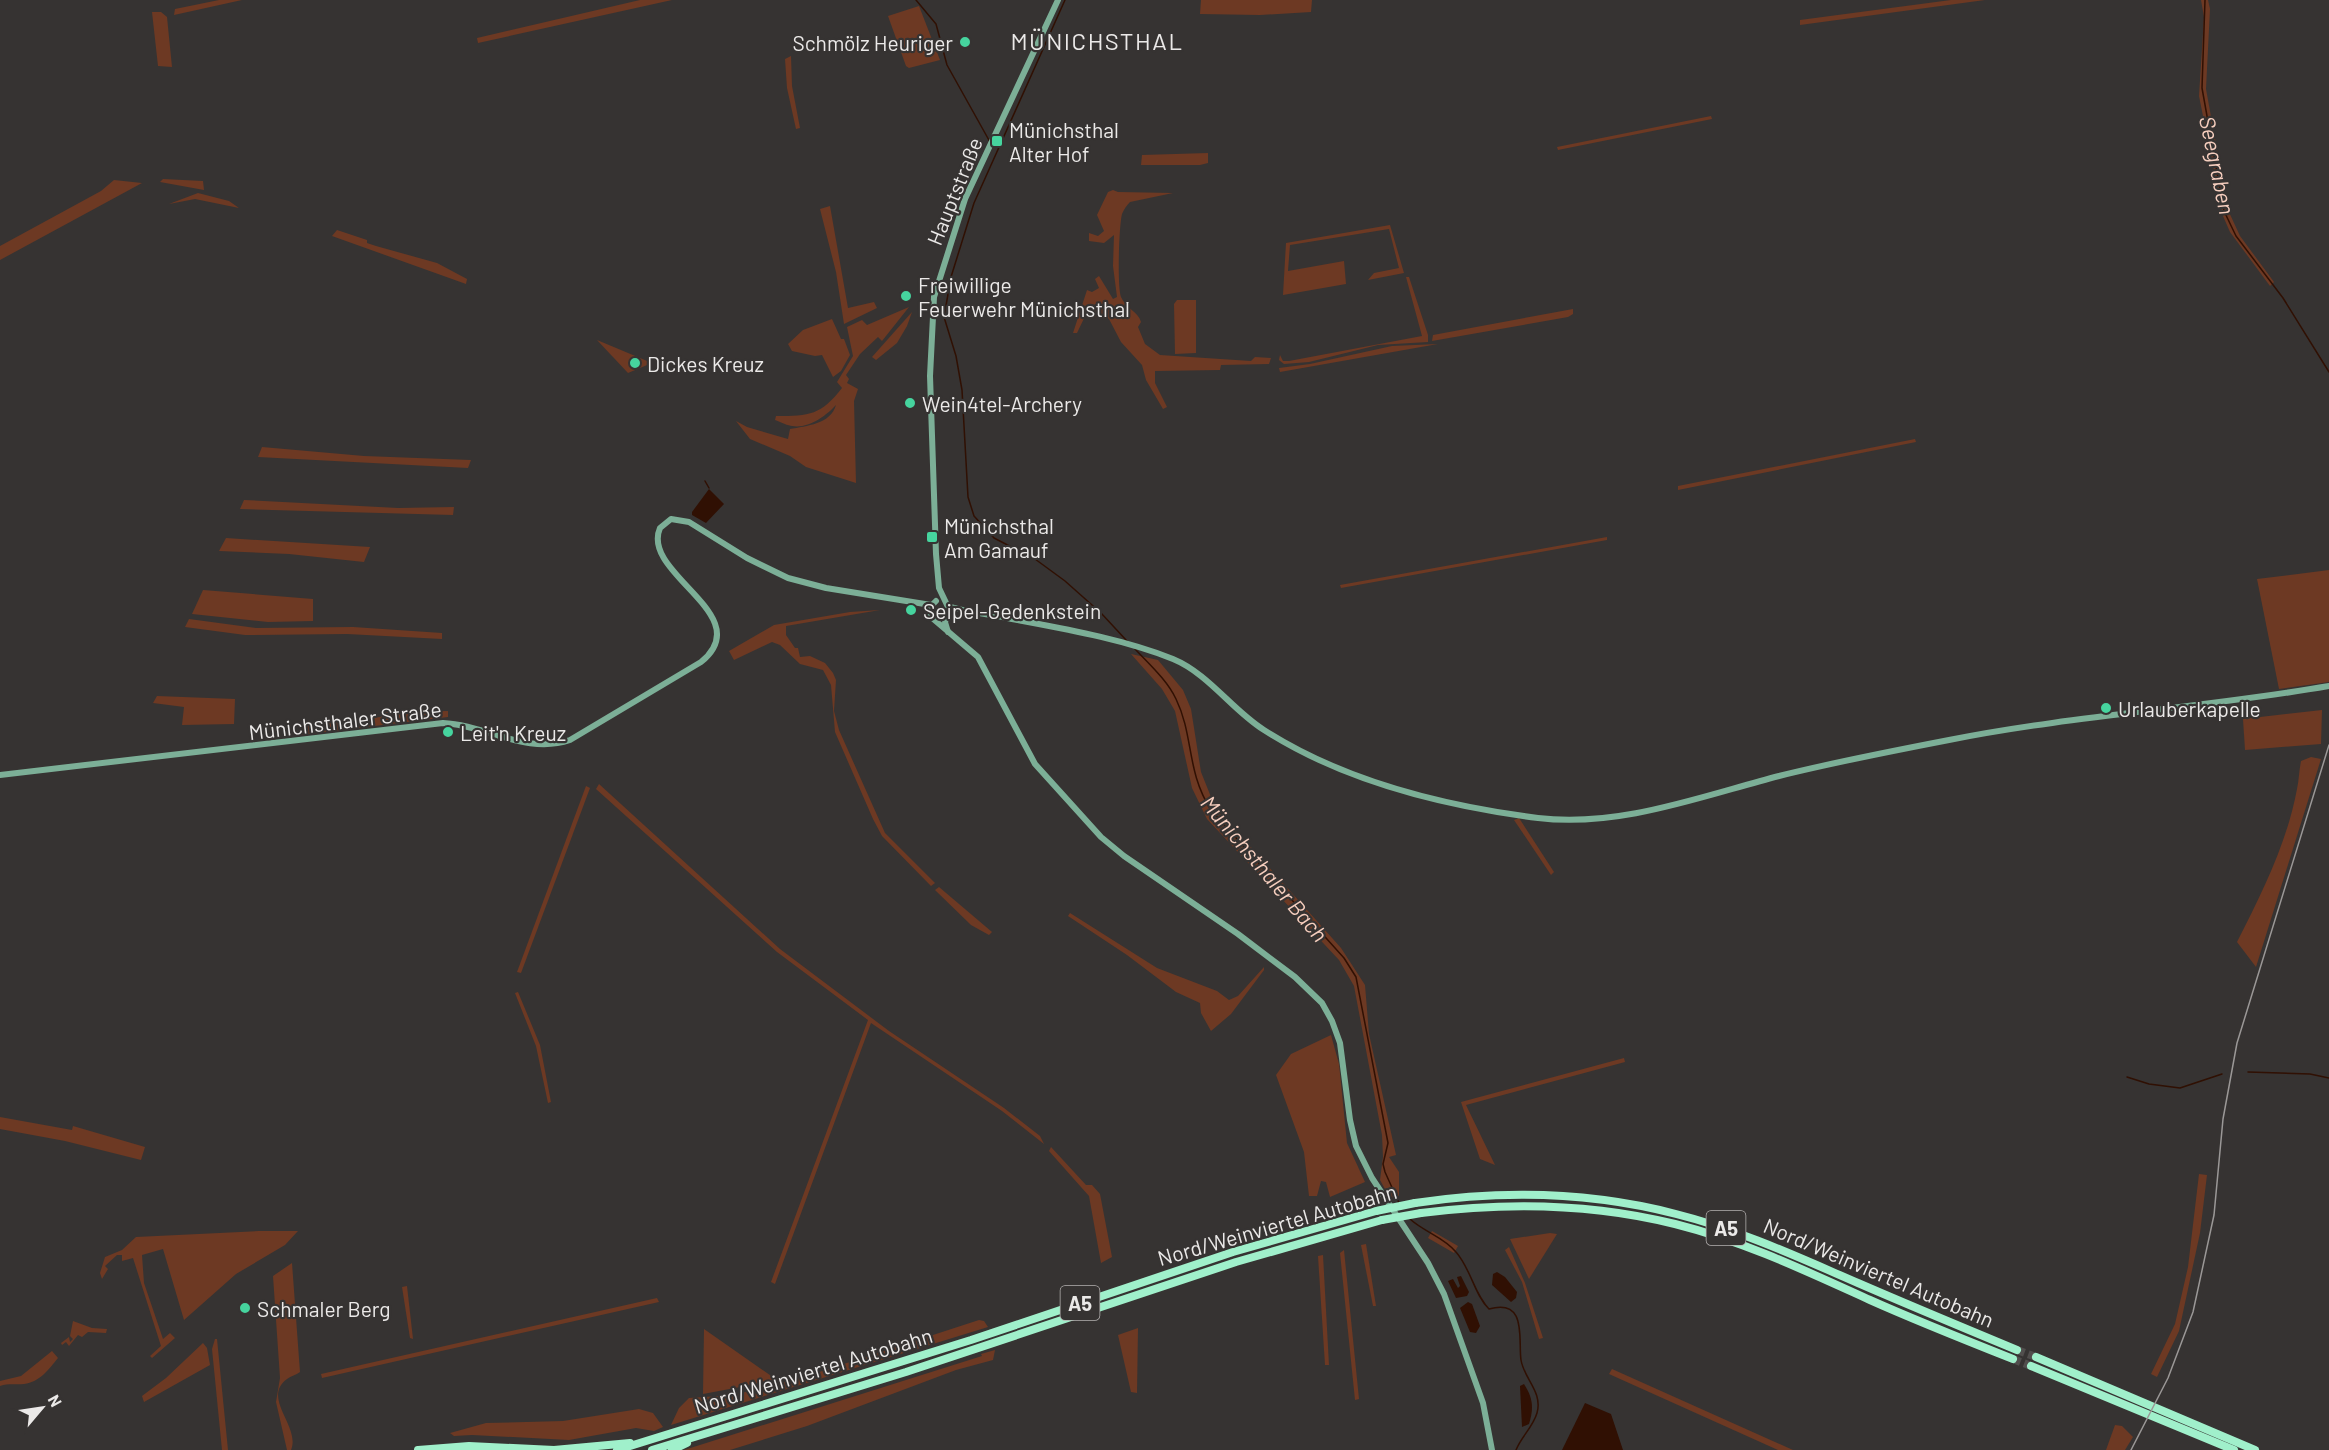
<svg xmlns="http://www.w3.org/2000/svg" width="2329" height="1450" font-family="Barlow,sans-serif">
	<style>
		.green { fill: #6d3923 }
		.water { fill: #301003 }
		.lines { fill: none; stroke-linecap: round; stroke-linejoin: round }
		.stream { stroke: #301003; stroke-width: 1.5 }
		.highway-tunnel { stroke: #514e4d; stroke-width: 8; stroke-dasharray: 8 4; stroke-linecap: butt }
		.secondary { stroke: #7caf97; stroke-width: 6 }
		.highway { stroke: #a0f0cb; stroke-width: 8 }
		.rail { stroke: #9b9897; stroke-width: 1.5 }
		.highway-bridge { stroke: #a0f0cb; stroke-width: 8 }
		.poi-dot { fill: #46d49e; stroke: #363332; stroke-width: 2 }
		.labels { text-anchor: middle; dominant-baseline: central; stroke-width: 4.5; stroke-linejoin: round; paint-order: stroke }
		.shield { fill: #363332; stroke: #b5b2b1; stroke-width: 1.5 }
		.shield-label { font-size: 20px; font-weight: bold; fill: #ebe9e8 }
		.poi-label { font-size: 21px; fill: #ebe9e8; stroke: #363332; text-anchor: start }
		.street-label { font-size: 21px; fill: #ebe9e8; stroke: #363332 }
		.water-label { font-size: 22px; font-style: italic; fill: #f6cebe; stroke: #363332 }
		.quarter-label { font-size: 24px; letter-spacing: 1.5px; fill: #ebe9e8; stroke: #363332 }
	</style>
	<rect width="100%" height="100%" fill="#363332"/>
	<g class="green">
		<polygon points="219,0 242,0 174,15 175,9"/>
		<polygon points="640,0 672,0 478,43 477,38"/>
		<polygon points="1201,0 1312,0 1311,12 1260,15 1200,14"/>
		<polygon points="1951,0 1985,0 1800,25 1800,20"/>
		<polygon points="2201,0 2208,0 2210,9 2206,89 2228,210 2240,236 2274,282 2270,286 2230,232 2223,216 2199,96 2204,17"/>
		<polygon points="919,6 940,60 909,68 906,66 888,16"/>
		<polygon points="152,12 161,12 167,17 172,67 158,66"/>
		<polygon points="791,56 792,86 800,128 796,129 787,88 785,59"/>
		<polygon points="1711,116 1712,119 1558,150 1557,147"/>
		<polygon points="1208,153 1208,163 1200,165 1141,165 1142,155"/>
		<polygon points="163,179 203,181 204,190 160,182"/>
		<polygon points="114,180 142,183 0,260 0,246 101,191"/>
		<path d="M1113,190L1118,192L1173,193L1130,202C1127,205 1124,209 1122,214C1119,225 1117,286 1121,297C1126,309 1138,311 1141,322L1138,327L1145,344L1160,355L1251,361L1255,357L1271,358L1269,364L1221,365L1220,370L1155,371V383L1167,407L1163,409L1146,380L1142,365L1121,342L1109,319L1104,315L1102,318L1095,317L1094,310L1089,308L1077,333H1073L1087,290L1092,292L1099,288L1095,279L1099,276L1113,299L1117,297L1113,266L1114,235L1104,243L1089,241V233L1098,236L1104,231L1097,215L1108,192Z"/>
		<polygon points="198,193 229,201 239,208 195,199 169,204"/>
		<polygon points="830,206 848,308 874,302 877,308 844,324 836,272 820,209"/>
		<polygon points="1390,225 1404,273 1368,280 1374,273 1399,268 1389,229 1290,245 1288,271 1344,261 1346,284 1283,295 1286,243"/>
		<polygon points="337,230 367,240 367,243 376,246 437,263 467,279 466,284 332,236"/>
		<polygon points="1406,277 1409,277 1428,335 1428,342 1378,345 1309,362 1284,364 1279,360 1280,355 1283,361 1289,361 1422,336"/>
		<polygon points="1177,300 1196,300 1196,353 1175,354 1174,304"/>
		<path d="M909,307L882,341L878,337L860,354L846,375L849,379L847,383L858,389L854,401L856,483L806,467L790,456L750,439L736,421L747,427L788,439L790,429C806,426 831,424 836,405C826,416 808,429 792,426C789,426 780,422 775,420L776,416C810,416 821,415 842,388L837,382L853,356L847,327L862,320L867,325Z"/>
		<polygon points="1573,309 1573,314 1568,317 1432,341 1433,335"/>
		<polygon points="912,312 907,326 897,343 876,360 872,357"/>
		<polygon points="832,319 841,339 844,339 850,355 841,371 833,377 822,355 815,356 792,351 788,344 803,330"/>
		<polygon points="597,340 652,363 628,373"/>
		<polygon points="1438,344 1280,372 1279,368 1310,364 1392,346"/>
		<polygon points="1915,439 1916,442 1678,490 1678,486"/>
		<polygon points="262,447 364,456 471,460 468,468 258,457"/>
		<polygon points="244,500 398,508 454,507 453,515 240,509"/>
		<polygon points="1607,537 1607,540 1341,588 1340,585"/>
		<polygon points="226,538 370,547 364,562 289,554 219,551"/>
		<polygon points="2329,570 2329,682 2279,689 2257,579"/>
		<polygon points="203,590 313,599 313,621 268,622 192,614"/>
		<polygon points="880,610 786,626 786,635 795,648 798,648 800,657 810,656 825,663 833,673 836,680 834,711 839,730 885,833 935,883 931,886 882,836 873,819 835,732 831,685 823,670 800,664 780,645 772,642 734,660 729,651 774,625 850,612"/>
		<polygon points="189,619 256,628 353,627 442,633 442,639 347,634 245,635 185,627"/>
		<polygon points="1131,654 1158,660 1183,690 1191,709 1201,772 1215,807 1341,948 1365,985 1369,1034 1396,1155 1389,1157 1399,1172 1399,1196 1390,1198 1380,1180 1383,1157 1382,1135 1354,986 1339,960 1207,819 1192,788 1175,711 1162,689"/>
		<polygon points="157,696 235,699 234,724 182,725 184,707 153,703"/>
		<polygon points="2322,710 2321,744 2245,750 2243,719"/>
		<polygon points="448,711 448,717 301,735 303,723 381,717 381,713 388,712"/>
		<path d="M2311,757L2321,759L2256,967L2237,942C2262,893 2287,843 2297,789C2299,780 2299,771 2301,761Z"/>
		<polygon points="599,784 780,949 889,1031 1004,1108 1040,1136 1044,1144 1002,1111 871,1023 775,1284 771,1282 868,1020 777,952 596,789"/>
		<polygon points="586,786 590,788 521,973 517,972"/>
		<polygon points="1519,818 1554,872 1551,875 1514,820"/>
		<polygon points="939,887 992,932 989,935 971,925 935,890"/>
		<polygon points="1070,913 1157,968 1217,991 1229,1000 1238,996 1264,967 1264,970 1231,1014 1211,1031 1201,1013 1200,1003 1176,992 1127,955 1068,916"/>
		<polygon points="518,992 540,1045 551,1102 548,1103 536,1046 515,993"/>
		<polygon points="1331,1035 1339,1064 1347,1143 1365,1182 1330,1197 1326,1182 1321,1181 1317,1196 1309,1196 1304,1152 1276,1075 1291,1054"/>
		<polygon points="1624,1058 1625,1062 1466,1105 1495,1165 1480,1159 1461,1102"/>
		<polygon points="0,1117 72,1130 73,1126 145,1147 141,1160 65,1141 0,1129"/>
		<polygon points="1051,1147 1086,1185 1092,1185 1100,1194 1112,1257 1101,1263 1089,1196 1049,1151"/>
		<polygon points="2199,1174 2207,1175 2200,1233 2179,1331 2157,1377 2151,1374 2175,1324 2188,1267"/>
		<polygon points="259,1231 298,1231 285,1245 236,1274 184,1320 163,1249 142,1255 144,1283 163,1339 170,1333 175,1338 152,1358 150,1356 161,1346 133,1258 122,1261 122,1255 117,1255 105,1266 108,1269 102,1279 100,1273 105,1257 122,1250 136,1237"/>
		<polygon points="1432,1231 1458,1246 1454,1253 1428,1238"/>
		<polygon points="1550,1233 1557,1234 1529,1279 1510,1239"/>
		<polygon points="1366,1244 1376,1306 1373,1306 1361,1245"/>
		<polygon points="1509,1247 1525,1283 1543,1338 1539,1339 1522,1282 1505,1250"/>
		<polygon points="1344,1250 1359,1399 1355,1400 1340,1253"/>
		<polygon points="1323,1255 1329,1365 1325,1365 1318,1256"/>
		<path d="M292,1263L300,1372C296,1375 291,1376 287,1379C261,1398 301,1427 291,1450H287L276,1402L280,1378L273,1276Z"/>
		<polygon points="407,1286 413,1339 410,1338 402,1287"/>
		<polygon points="657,1298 659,1302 322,1378 321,1374"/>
		<polygon points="979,1320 984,1321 988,1327 671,1425 679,1408 689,1398 734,1395 810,1375"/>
		<polygon points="73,1321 92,1328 107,1329 106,1333 88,1332 82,1337 78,1335 69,1346 66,1342 62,1345 61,1343 69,1337 70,1342 73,1339 70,1336"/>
		<polygon points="1138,1328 1137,1393 1131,1392 1118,1335"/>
		<polygon points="704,1329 777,1380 703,1394"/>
		<polygon points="215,1339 217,1339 228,1450 222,1450 212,1349"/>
		<polygon points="203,1343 207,1348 210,1365 144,1402 142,1396 166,1378"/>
		<polygon points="995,1350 993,1360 956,1370 807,1426 730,1450 684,1450 982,1356 981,1354"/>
		<path d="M52,1351L58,1358C49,1369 40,1382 24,1384C15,1385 9,1383 0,1386V1381L21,1376Z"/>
		<polygon points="1612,1369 1793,1450 1778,1450 1609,1374"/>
		<polygon points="639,1409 653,1413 663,1427 654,1431 636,1428 569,1440 472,1435 454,1436 450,1433 486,1423 563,1421"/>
		<polygon points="2115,1425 2122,1426 2133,1437 2125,1450 2106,1450"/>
	</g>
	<g class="water">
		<polygon points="709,489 724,504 706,523 692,515 692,512"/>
		<polygon points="1497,1272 1505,1277 1517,1292 1516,1298 1511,1302 1492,1285 1493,1274"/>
		<polygon points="1461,1276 1469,1292 1467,1296 1456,1298 1448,1281 1453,1279 1458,1288 1460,1286 1457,1277"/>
		<polygon points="1468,1302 1472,1304 1480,1326 1476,1333 1470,1332 1460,1308"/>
		<path d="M1524,1384C1533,1398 1534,1408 1529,1424L1522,1427L1520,1386Z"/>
		<polygon points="1585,1403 1611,1414 1623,1450 1562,1450"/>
	</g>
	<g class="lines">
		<g class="stream">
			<polyline points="916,0 936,24 947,65 990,142"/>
			<polyline points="1065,0 974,203 951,277 944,317 956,356 962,390 968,497 974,516 994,538 1035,559 1065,581 1101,613 1127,641"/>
			<polyline points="2205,0 2202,88 2224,211 2236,236 2283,298 2329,372"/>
			<polyline points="705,481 709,488"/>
			<path d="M1135,649C1149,664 1167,680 1176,699C1194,736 1186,771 1211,810L1344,958L1356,977L1388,1143L1383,1164L1385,1172L1399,1203"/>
			<polyline points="2248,1072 2310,1074 2329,1078"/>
			<polyline points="2127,1077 2149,1084 2180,1088 2222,1074"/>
			<path d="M1410,1219C1424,1232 1444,1237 1456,1252C1471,1269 1474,1294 1489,1309C1528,1298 1518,1340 1521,1360C1524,1379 1543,1392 1537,1413C1533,1427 1521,1437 1516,1450"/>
		</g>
		<g class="highway-tunnel">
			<polyline points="2017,1350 2036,1357"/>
			<polyline points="2013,1359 2031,1366"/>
		</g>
		<g class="secondary">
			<polyline points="936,601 929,608 931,617 978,657 1035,764 1101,837 1124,856 1238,934 1295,977 1322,1003 1332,1021 1340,1043 1350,1120 1356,1146 1372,1178 1428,1263 1444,1294 1483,1403 1492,1450"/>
			<path d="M948,606C968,613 991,614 1012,619C1065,629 1123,639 1173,659C1209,674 1232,710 1264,730C1345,782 1444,806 1538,818C1619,828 1702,796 1779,776C1835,762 1892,751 1949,740C2075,715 2203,708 2329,686"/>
			<polyline points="948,632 945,622 949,609 939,588 936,554 930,376 934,297 965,199 1058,0"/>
			<path d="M0,775L443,723C486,725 526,755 570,740L701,662C759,615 640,574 660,528L671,519L689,522L747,558L788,578L826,588L931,605"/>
		</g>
		<g class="highway">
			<path d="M1415,1203C1502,1190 1591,1192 1676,1214C1740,1230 1798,1257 1858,1283C1911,1306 1964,1328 2017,1350"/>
			<path d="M1421,1213C1506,1202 1591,1203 1675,1224C1743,1241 1806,1271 1870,1300C1917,1321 1965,1340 2013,1359"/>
			<polyline points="2036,1357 2255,1450"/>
			<polyline points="2031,1366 2234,1450"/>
			<polyline points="418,1450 469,1446 554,1450 630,1443"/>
			<polyline points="617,1450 971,1340 1233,1252 1376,1211"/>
			<polyline points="652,1450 906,1372 1236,1262 1382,1220"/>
			<polyline points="672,1450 687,1443"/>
		</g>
		<polyline class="rail" points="2131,1450 2168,1378 2193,1312 2214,1215 2223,1119 2237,1043 2329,745"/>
		<g class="highway-bridge">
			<polyline points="1376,1211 1415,1203"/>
			<polyline points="1382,1220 1421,1213"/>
		</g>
	</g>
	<g class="poi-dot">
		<circle cx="965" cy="42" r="6"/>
		<rect x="991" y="135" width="12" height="12" rx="3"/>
		<circle cx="906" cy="296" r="6"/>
		<circle cx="635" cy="363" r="6"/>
		<circle cx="910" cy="403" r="6"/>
		<rect x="926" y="531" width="12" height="12" rx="3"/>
		<circle cx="911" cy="610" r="6"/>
		<circle cx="2106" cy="708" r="6"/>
		<circle cx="448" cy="732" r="6"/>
		<circle cx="245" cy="1308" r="6"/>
	</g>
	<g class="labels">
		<g class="shield">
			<rect x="1706.5" y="1211" width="39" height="34" rx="4.5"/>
			<rect x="1060.5" y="1286" width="39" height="34" rx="4.5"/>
		</g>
		<g class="shield-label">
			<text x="1726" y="1228">A5</text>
			<text x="1080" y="1303">A5</text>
		</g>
		<g class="poi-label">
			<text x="953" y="42" text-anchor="end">Schmölz Heuriger</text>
			<text x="1009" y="129">Münichsthal<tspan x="1009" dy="24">Alter Hof</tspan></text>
			<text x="918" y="284">Freiwillige<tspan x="918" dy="24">Feuerwehr Münichsthal</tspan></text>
			<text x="647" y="363">Dickes Kreuz</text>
			<text x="922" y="403">Wein4tel-Archery</text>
			<text x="944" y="525">Münichsthal<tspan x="944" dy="24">Am Gamauf</tspan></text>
			<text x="923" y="610">Seipel-Gedenkstein</text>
			<text x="2118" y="708">Urlauberkapelle</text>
			<text x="460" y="732">Leit'n Kreuz</text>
			<text x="257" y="1308">Schmaler Berg</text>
		</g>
		<g class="street-label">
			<text transform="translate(954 191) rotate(-68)">Hauptstraße</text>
			<text transform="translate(345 720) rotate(-7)">Münichsthaler Straße</text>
			<text transform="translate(1277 1224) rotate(-16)">Nord/Weinviertel Autobahn</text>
			<text transform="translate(1879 1272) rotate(23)">Nord/Weinviertel Autobahn</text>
			<text transform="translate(813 1370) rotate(-17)">Nord/Weinviertel Autobahn</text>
		</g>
		<g class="water-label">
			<text transform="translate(2218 165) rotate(78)">Seegraben</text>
			<text transform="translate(1265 868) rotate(50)">Münichsthaler Bach</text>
		</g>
		<g class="quarter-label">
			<text x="1097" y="40">MÜNICHSTHAL</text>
		</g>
	</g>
	<g transform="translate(42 1408) rotate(61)" stroke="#363332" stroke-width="4.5" paint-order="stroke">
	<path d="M0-4.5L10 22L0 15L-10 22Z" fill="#ebe9e8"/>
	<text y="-9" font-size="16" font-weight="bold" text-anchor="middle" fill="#ebe9e8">N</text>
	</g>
</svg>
